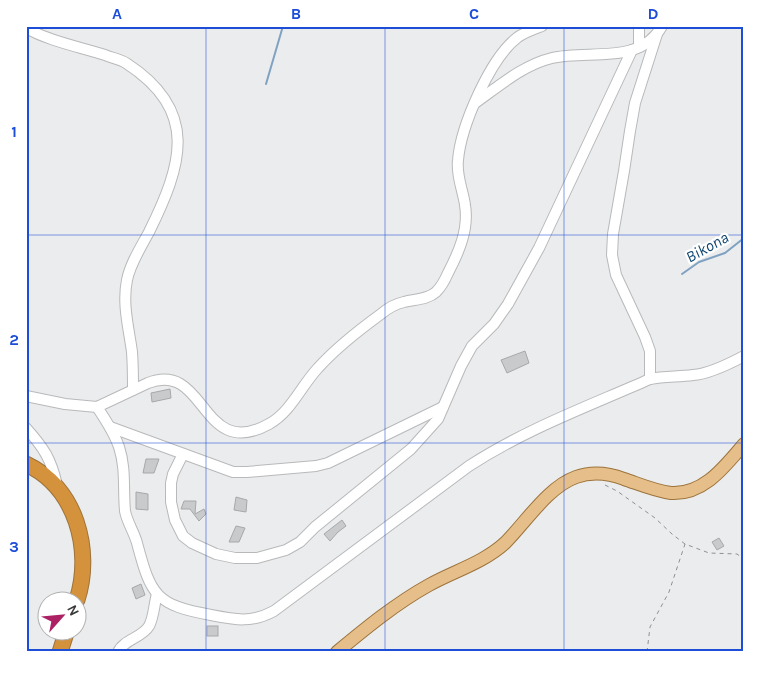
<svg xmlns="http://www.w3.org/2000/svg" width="770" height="678" font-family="Karla,sans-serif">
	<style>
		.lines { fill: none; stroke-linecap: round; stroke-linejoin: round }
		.stream { stroke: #80a2c2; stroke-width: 2 }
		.building { fill: #c9cacc; stroke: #a6a8a9 }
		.minor-casing { stroke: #b8b9bb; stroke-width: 12 }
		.major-casing { stroke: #9d733b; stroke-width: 14 }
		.highway-casing { stroke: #9d733b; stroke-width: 17 }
		.path { stroke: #8f9091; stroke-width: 1; stroke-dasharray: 4 4; stroke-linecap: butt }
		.minor { stroke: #fff; stroke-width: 10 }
		.major { stroke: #e5be89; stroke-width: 12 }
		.highway { stroke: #d3923b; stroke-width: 15 }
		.grid { fill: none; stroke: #1d4ed8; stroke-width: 1; stroke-opacity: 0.55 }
		.labels { text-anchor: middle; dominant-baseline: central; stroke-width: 4.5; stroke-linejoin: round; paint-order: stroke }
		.water-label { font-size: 16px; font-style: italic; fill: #0e4670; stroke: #fff }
		.neatline { fill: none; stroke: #1d4ed8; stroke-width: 2 }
		.grid-label { font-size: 16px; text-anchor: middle; font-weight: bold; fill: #1d4ed8 }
	</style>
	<rect width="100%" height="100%" fill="#eaeced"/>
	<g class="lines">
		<g class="stream">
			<polyline points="266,84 283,26"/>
			<polyline points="682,274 699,262 725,253 744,238"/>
		</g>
	</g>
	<g class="building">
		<polygon points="525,351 529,363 507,373 501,360"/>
		<polygon points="170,389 171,398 152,402 151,393"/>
		<polygon points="146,459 159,459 154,473 143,473"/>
		<polygon points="136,492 148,494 148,510 136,509"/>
		<polygon points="236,497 247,500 246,512 234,510"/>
		<polygon points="184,501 196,501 195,514 204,509 206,514 199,521 190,509 181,509"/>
		<polygon points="342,520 346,526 338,532 330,541 324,534"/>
		<polygon points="236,526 245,528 239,542 229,542"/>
		<polygon points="719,538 724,546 717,550 712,542"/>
		<polygon points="141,584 145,595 136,599 132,588"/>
		<rect x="207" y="626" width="11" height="10"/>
	</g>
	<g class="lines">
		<defs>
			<g id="minor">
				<path d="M26,28C49,41 80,47 105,55C112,58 120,59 126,63C200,111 182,165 149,232C141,247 130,264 127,280C122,304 129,329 132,352C133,365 133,378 133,390"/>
				<polyline points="639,47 639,26"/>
				<path d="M475,103C499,86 523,65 552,58C588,49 640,66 662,26"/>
				<polyline points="650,379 650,351 645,337 616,275 612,255 613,234 624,171 630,131 635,103 657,34"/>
				<path d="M26,396L65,404L97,407L148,383C207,360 200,462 269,424C291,412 301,386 318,368C336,348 359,330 381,314C388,308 395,304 404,302C415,299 427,300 436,292C441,287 445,280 448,273C459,252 469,229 465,205C463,190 456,176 458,160C461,126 490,58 518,37C525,32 534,29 542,26"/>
				<path d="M97,407C105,419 114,432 119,447C126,468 123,489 125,511C127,522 134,532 137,543C151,596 156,605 211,615C236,620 252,623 274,611L469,466C526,429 589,406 650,379C664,376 678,377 693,375C709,374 729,364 744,356"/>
				<polyline points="110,427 233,472 247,472 316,466 328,463 443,407"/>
				<path d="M26,428C44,448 51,459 57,485"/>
				<polyline points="183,454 173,474 171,483 171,502 175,520 183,536 192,543 216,554 235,558 257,558 286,550 300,542 315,527 411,449 438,419 461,366 472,346 494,324 508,304 539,248 632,50"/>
				<path d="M118,652C124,639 142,638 149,626C154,617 154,604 157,594"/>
			</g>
			<path id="major" d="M337,652C366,628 395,604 429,585C454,571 483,563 505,543C526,522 548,487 576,477C593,471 608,473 624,479C639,484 655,491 671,493C704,495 725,466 744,444"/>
			<g id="highway">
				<path d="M26,464C76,487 93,550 77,600"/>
				<polyline points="60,652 67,630"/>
			</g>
		</defs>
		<use href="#minor" class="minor-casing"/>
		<use href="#major" class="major-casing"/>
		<use href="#highway" class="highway-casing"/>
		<g class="path">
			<polyline points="605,485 617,491 655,518 672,534 685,544 709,553 737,554 744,559"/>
			<polyline points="647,652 650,627 669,592 685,544"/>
		</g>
		<use href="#minor" class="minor"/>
		<use href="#major" class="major"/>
		<use href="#highway" class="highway"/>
	</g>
	<path class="grid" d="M206,26V652M385,26V652M564,26V652M26,235H744M26,443H744"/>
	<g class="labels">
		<g class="water-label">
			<text transform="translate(707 247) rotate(-29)">Bikona</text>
		</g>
	</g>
	<rect width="770" height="678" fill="none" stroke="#ffffff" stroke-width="55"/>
	<g transform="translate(62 616) rotate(63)"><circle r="24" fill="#ffffff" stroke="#b0b0b1"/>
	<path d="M0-4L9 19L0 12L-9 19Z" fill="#ab2164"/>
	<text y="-8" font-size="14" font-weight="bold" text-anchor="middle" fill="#3a3a3b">N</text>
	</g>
	<rect x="28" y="28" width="714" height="622" class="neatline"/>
	<g class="grid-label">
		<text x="117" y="19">A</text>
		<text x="296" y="19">B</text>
		<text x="474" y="19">C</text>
		<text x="653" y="19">D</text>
		<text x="14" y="137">1</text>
		<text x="14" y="345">2</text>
		<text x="14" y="552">3</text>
	</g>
</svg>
